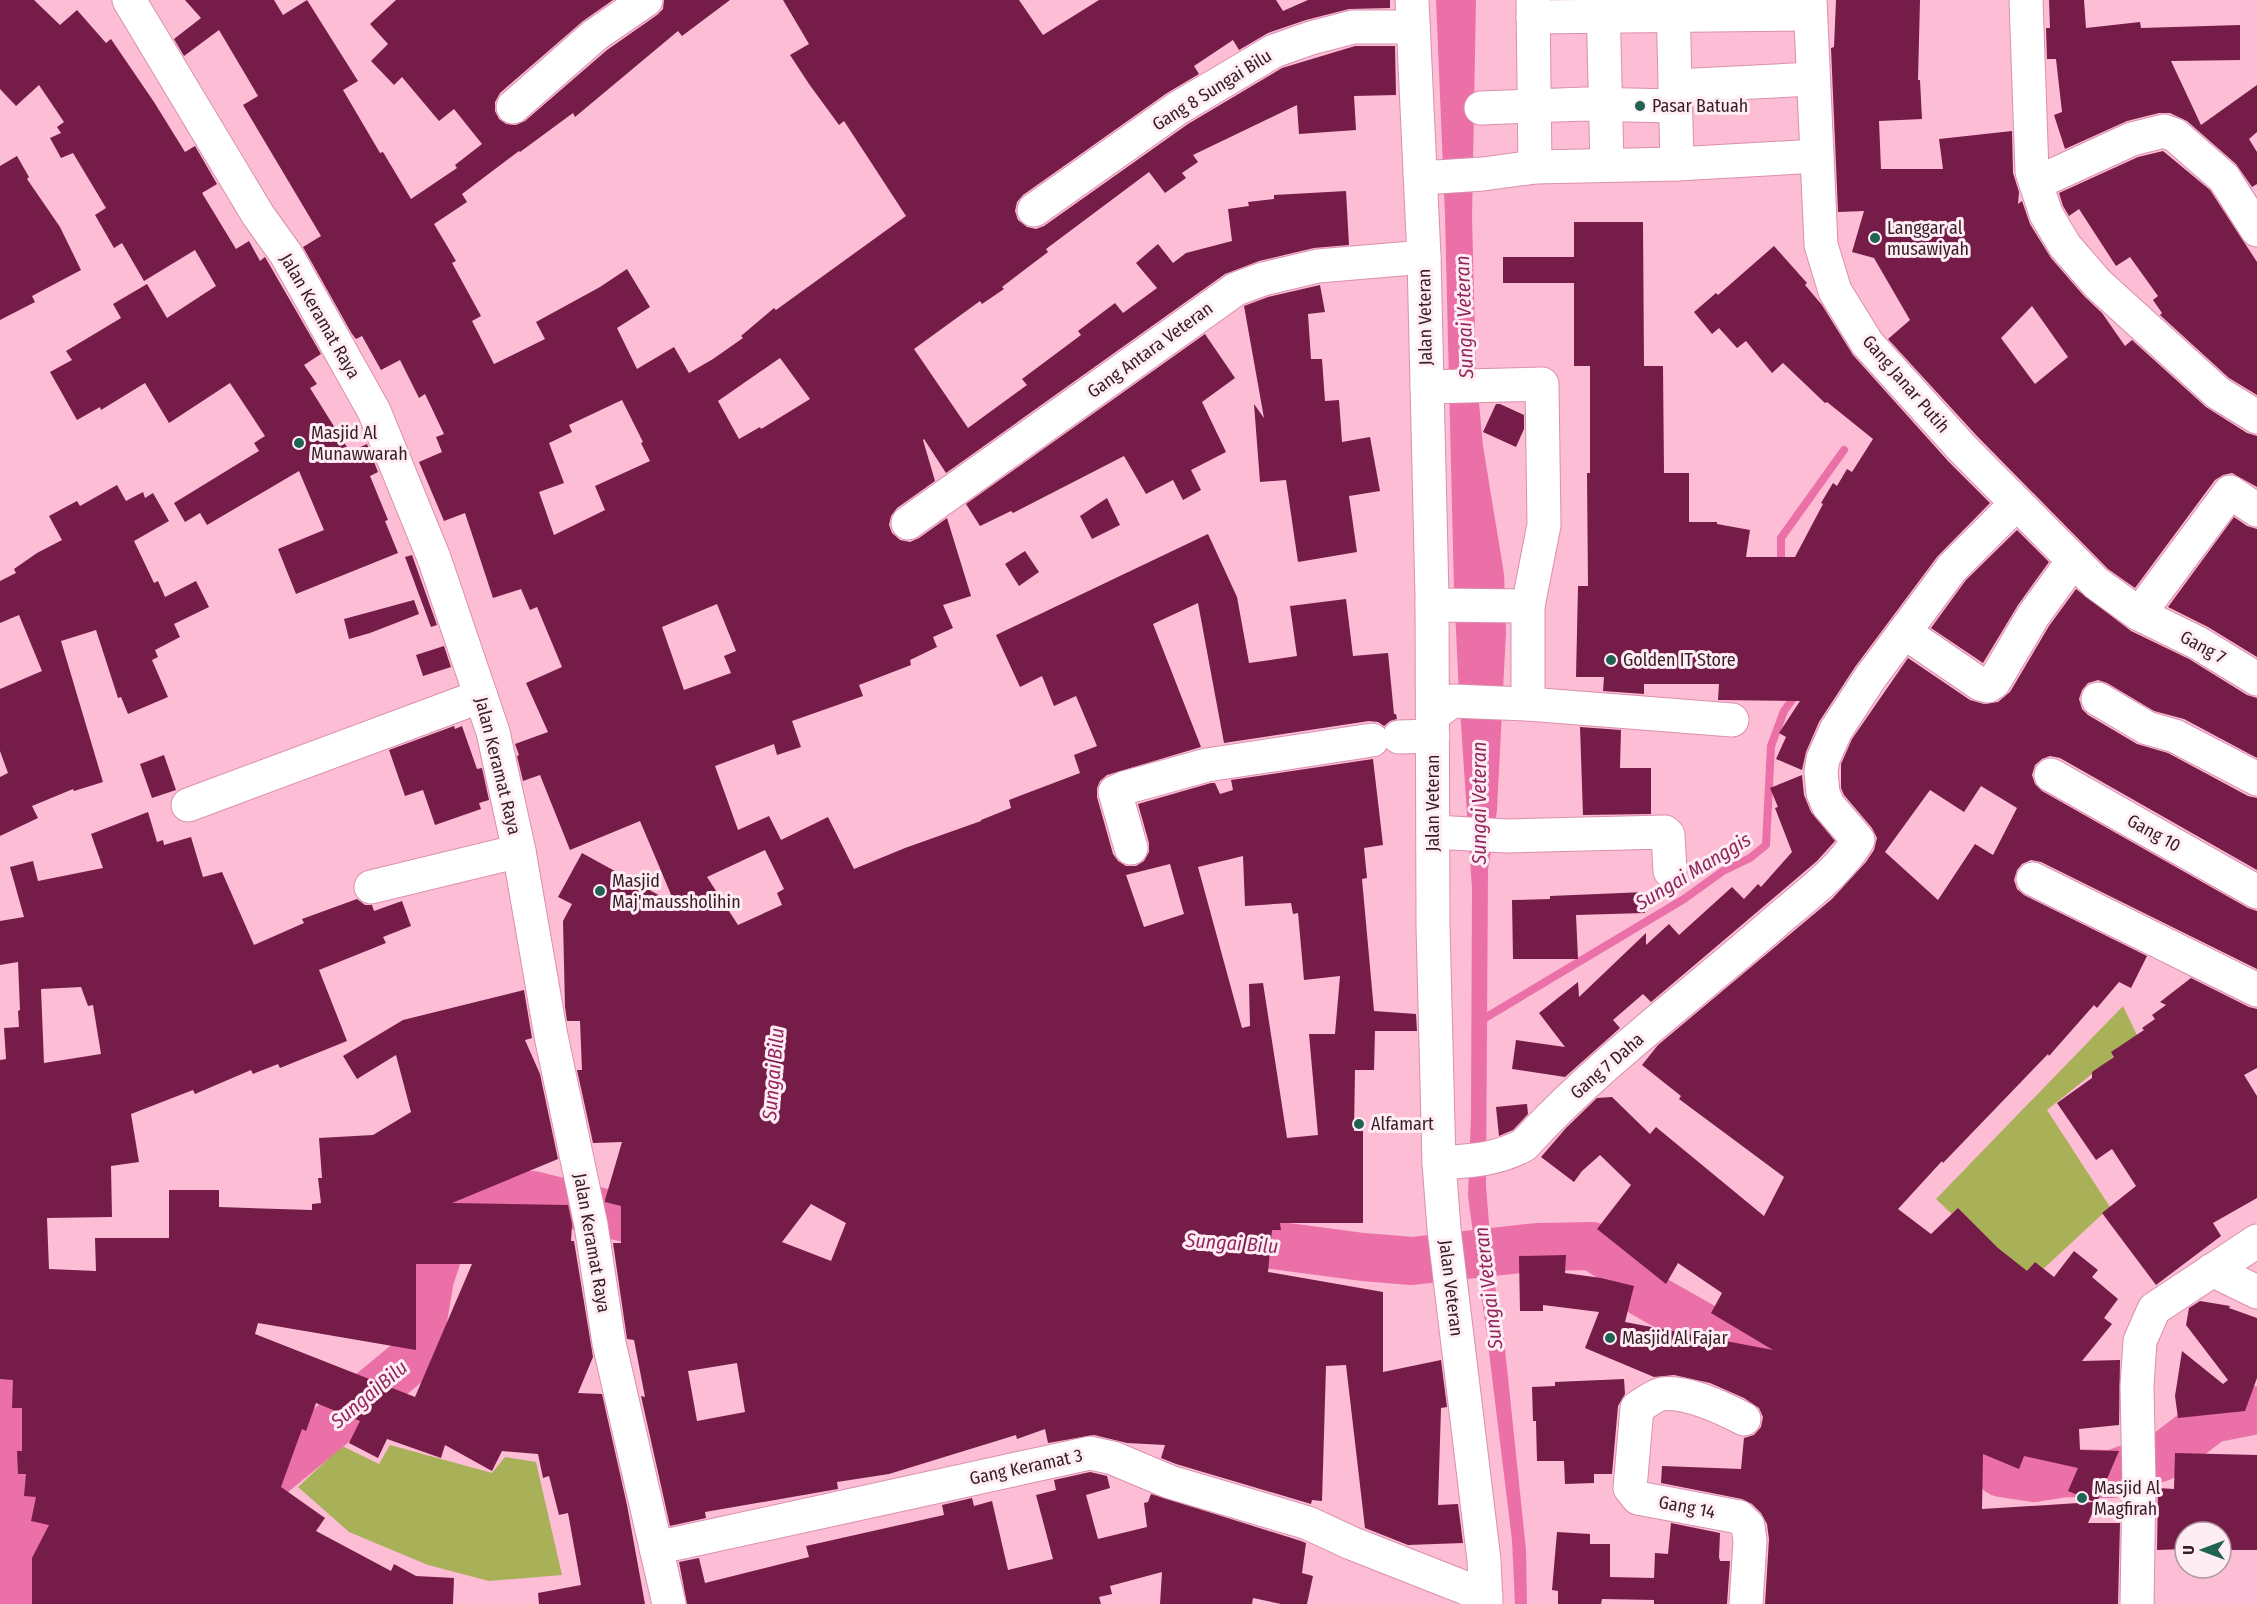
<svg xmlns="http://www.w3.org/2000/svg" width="2257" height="1604" font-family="'Fira Sans Condensed',sans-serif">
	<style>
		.green { fill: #a8b158 }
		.water { fill: #eb70a7 }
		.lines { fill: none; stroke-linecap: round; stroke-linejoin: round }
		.stream { stroke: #eb70a7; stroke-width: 8 }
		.river { stroke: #eb70a7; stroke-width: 48 }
		.building { fill: #751c49; fill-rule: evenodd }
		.minor-casing { stroke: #da90ae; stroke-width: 35 }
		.major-casing { stroke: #da90ae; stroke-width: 35 }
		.minor { stroke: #fff; stroke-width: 33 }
		.major { stroke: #fff; stroke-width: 33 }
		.poi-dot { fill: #206352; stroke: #feeef4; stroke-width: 2 }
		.labels { text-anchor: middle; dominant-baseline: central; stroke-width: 6; stroke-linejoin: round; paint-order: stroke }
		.street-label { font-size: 18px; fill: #381c28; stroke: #feeef4 }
		.poi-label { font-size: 18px; fill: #381c28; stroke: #feeef4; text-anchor: start }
		.water-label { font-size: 20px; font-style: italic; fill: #93265e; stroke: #feeef4 }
	</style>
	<rect width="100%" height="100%" fill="#fcbdd5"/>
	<g class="green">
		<polygon points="2123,1006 2138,1037 2047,1110 2110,1207 2026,1285 1936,1199"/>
		<polygon points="390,1445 492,1473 505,1457 536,1462 562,1575 489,1581 428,1565 349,1532 298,1487 342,1446 379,1464"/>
	</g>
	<g class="water">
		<polygon points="1436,0 1476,0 1472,217 1476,371 1483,446 1504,574 1506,632 1497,810 1488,870 1486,1186 1493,1275 1503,1330 1526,1550 1527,1604 1515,1604 1512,1540 1487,1336 1468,1196 1471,1116 1472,889 1459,694 1454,589 1445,215"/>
		<polygon points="0,1138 79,1604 0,1604"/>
	</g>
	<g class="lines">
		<g class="stream">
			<polyline points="1781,568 1781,538 1844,450"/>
			<polyline points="1480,1021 1684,899 1723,871 1750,858 1766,845 1771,746 1784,711 1797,693"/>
		</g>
		<g class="river">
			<polyline points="1206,1242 1265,1244 1363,1257 1412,1261 1537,1247 1592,1246 1617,1262 1643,1293 1744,1350 1789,1370"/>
			<polyline points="1935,1415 1964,1446 2001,1473 2034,1478 2065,1473 2112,1474 2162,1457 2212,1419 2257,1410"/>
			<polyline points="175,1604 271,1475 417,1355 430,1279 444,1236 464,1209 495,1194 533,1195 686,1233"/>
		</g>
	</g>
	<g class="building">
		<polygon points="0,0 34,0 60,25 77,10 106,43 111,39 154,102 185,152 195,146 217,184 202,193 236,249 249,241 260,261 265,257 321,354 304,365 317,384 310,388 350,452 367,444 378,472 370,476 388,520 385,521 398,553 296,594 278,549 324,530 299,471 207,525 200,513 185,522 174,503 259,451 254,443 265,436 230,383 169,423 145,383 101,410 100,407 77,420 50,372 72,360 66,351 121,318 113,304 147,284 167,318 216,286 195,250 144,281 122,243 114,248 95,215 106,208 73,153 61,158 50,138 61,133 57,127 64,122 39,85 16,106 0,89"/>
		<path d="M185,0H274L283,15L307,0L358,81L343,90L380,153L383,152L411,199L457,168L455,165L482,144L454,109L439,121L402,77L394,85L371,61L388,44L370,24L396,0H613L583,21L500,93L495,102V111L499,119L506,124L516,125L525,121L607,50L657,15L663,9L664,0H730L682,36L678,31L575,117L573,113L520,152L519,151L462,194L467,202L434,224L456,261L452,263L481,316L472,321L494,364L545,339L536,322L600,287L627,269L650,307L617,328L637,369L674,347L689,373L713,359L743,338L741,336L774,308L776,310L906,216L844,121L839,125L809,84L790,55L809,44L783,0H1019L1043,35L1099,0H1276L1283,11L1308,0H1390V8L1349,9L1306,20L1268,33L1239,50L1233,40L1194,66L1199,74L1167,93L1023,195L1017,202L1015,211L1018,220L1027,227L1036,229L1044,226L1188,124L1282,68L1355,46H1395L1396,95L1354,96L1356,130L1299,134L1297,105L1193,155L1198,162L1182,173L1186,178L1165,193L1149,172L1046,249L1048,252L1002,287L1004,289L982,304L980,301L914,349L968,428L1027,385L1022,379L1081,335L1078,331L1115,303L1123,313L1157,288L1136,263L1158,244L1173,263L1186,253L1232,241L1228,209L1249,206L1248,202L1274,199V195L1346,191L1349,245L1314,248L1259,261L1225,274L946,473L924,439L923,440L935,481L897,508L891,516L889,525L892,533L900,540L910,542L919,538L947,518L971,596L943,605L953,628L933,637L937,647L910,660L911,665L859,685L863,696L792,721L801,747L777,755L774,744L715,766L738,830L769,816L781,840L828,817L854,869L905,848L981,821V820L1011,808L1009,800L1080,773L1074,755L1097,746L1076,696L1054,706L1042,676L1020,687L996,635L1208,534L1237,597L1249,663L1297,656L1290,606L1346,599L1353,656L1388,653L1394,714H1396L1397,719L1390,721L1384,726L1378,722L1369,721L1224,743L1198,603L1153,624L1201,747L1107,775L1100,781L1097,788V797L1113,854L1118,861L1126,866H1136L1144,861L1149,852V843L1138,804L1211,783H1215L1220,794L1233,790L1231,780L1373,759L1383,845L1364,848L1367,878L1362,879L1374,1011L1416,1014L1417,1031H1375L1374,1070H1355L1354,1131H1363V1223H1280L1281,1230H1272L1268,1272L1383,1292V1372L1441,1360L1447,1407L1441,1408L1438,1505L1458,1504L1463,1543L1408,1545L1365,1528L1346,1365L1326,1366L1322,1501L1312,1500L1311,1504L1176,1464L1161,1458L1165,1445L1127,1443L1094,1435L1048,1443L1045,1429L1017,1439L1016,1435L889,1474L837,1482L838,1489L705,1512L706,1518L670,1526L641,1396L645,1397L634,1340L627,1339L613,1243H621V1206L605,1202V1200L622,1142L593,1143L577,1070H582L580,1021H567L565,1007L563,921L572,904L558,897L582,853L675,904L640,821L570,850L540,775L523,781L517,756L519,755L515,744L548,732L526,683L562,667L537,607L530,610L521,589L493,598L465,513L444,521L419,462L442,452L436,437L444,434L425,394L419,398L400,360L381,370L362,336L356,339L352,334L303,247L321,236L243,105L258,96L219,30L184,56L174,39L201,18ZM780,358L810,399L761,429L760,427L739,439L718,401ZM622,400L643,442L641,443L650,461L595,486L605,510L554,535L539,492L564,483L549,443L572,432L569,425ZM717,604L736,651L724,656L731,673L684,690L662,627ZM765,850L784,889L777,893L782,905L738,925L707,877ZM1243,856L1245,906L1291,903L1293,914L1298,913L1304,980L1340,976L1335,1034H1309L1318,1135L1287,1138L1263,983L1249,984L1250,1026L1242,1028L1198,867ZM1170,864L1184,914L1144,927L1126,875ZM811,1204L846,1223L831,1261L782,1242ZM737,1363L745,1412L697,1421L688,1371Z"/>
		<path d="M1836,0H1920L1918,80H1920L1922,119L1879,121L1881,169H1943L1939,139L2012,131L2013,173L2019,192L2018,204L2022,201L2030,224L2051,258L2084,296L2102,313L2125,346L2132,340L2206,407L2247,433L2257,436V487L2232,473L2223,475L2215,480L2135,588L2108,569L1976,435L1888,339L1910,320L1874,258L1852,252L1864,211L1838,212L1831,48L1834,47ZM2032,306L2068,357L2035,384L2001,338Z"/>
		<polygon points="2049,0 2084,0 2086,28 2140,22 2141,28 2240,25 2240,60 2171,61 2201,125 2257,85 2257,132 2249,139 2257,152 2257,184 2252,187 2236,164 2187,121 2170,113 2159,113 2127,121 2065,149 2054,115 2062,112 2056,59 2047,59 2046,28 2050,28"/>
		<polygon points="2163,151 2210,190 2257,262 2257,395 2229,378 2160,315 2162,313 2153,300 2158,296 2130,257 2116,266 2079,209 2069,216 2063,206 2059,193 2138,157"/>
		<polygon points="17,156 29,177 27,179 60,227 81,270 32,296 35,302 0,320 0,166"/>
		<polygon points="1574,222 1643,222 1644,366 1663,366 1664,473 1689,473 1689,522 1717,522 1717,524 1750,530 1746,557 1795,557 1823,504 1821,503 1833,483 1837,486 1847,469 1852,472 1873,439 1827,402 1825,403 1783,363 1772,373 1746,341 1737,348 1719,328 1712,334 1694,312 1716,293 1718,295 1774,246 1807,283 1805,285 1822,305 1853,355 1948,461 1990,503 1937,557 1855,667 1819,722 1806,752 1802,770 1776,759 1786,737 1779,733 1800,701 1718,700 1719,684 1644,684 1644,694 1603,691 1604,677 1576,677 1578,586 1588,586 1587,473 1590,473 1590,366 1574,366 1574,283 1503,283 1503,257 1574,257"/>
		<polygon points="1320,285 1325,312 1308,314 1311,359 1322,359 1325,401 1339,400 1342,442 1370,437 1380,491 1349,496 1357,552 1298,562 1286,480 1260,482 1254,404 1264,418 1244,306 1268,297"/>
		<polygon points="1205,334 1235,378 1202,402 1226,452 1191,470 1201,490 1183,500 1173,480 1146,494 1124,456 1013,513 1011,511 980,526 966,504"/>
		<polygon points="1496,404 1500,404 1524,415 1524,429 1516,447 1483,432"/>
		<polygon points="117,485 126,501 143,492 145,498 153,493 169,521 134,541 154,583 158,581 165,597 196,581 209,607 174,624 180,637 155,650 158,657 152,660 168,697 128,714 121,697 118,698 96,630 61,641 103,782 74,791 73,789 32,806 38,818 0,836 0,777 8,773 0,751 0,689 42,671 19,615 0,623 0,581 16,573 14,569 37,553 62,540 49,516 77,501 80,506"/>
		<polygon points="1107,498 1120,525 1092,539 1080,516"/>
		<polygon points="2234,517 2247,526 2257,529 2257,657 2208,627 2168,607"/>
		<polygon points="2017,530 2049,562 2018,605 1983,663 1931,628 1966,580"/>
		<polygon points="1025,551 1039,572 1019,586 1005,564"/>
		<polygon points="412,555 437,625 431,627 405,557"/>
		<path d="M2076,589L2131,631L2189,659L2247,695L2257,698V758L2184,719L2154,711L2107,683L2098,680L2088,683L2082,690L2079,699L2082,709L2088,715L2137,744L2168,753L2248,796L2257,798V870L2060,758L2050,756L2042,759L2035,765L2032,775L2035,784L2042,791L2248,908L2257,911V969L2041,862L2031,860L2022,864L2017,870L2014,880L2017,889L2024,895L2147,956L2131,988L2119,982L2097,1008L2094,1005L2049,1056L2048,1054L1943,1163L1942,1161L1898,1209L1931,1234L1958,1208L1998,1248L2027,1271L2035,1262L2054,1277L2074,1251L2098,1270L2092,1277L2118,1299L2104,1318L2112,1324L2082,1361L2120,1360L2119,1425L2079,1429L2080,1450L2119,1451L2088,1523H2120L2118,1604H1765L1769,1539L1767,1524L1761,1513L1752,1504L1742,1499L1661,1483L1662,1466L1741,1469L1744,1438L1754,1435L1761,1427L1763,1417L1759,1408L1744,1398L1710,1383L1674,1375L1654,1377L1585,1348L1599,1312L1543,1305V1311H1520L1519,1256L1566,1255L1565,1273L1601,1278L1634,1286L1625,1322L1773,1350L1711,1313L1722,1293L1678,1263L1666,1284L1597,1229L1631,1185L1600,1155L1582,1171L1574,1182L1541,1157L1566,1128L1597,1098L1612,1097L1650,1134L1656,1127L1764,1216L1784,1177L1679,1099L1681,1096L1642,1065L1658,1045L1832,899L1866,862L1874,850L1877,838L1872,828L1844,795L1841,788V764L1852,739L1908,658L1970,700L1984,704L1998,702L2010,692L2049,626ZM1981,786L2017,808L1993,855L1975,844L1938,900L1885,852L1930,790L1964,812ZM1983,1454L2019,1469L2024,1456L2078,1468L2068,1491L2094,1502L1982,1509Z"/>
		<polygon points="414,600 419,614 370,633 349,639 344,619"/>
		<polygon points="444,646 451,667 423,676 416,655"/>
		<polygon points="454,726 455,729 462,726 477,769 482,768 489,800 479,803 481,809 435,825 423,790 405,796 389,750"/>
		<polygon points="1580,727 1621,730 1620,768 1651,768 1651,814 1583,815"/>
		<polygon points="164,755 176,790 152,798 140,764"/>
		<polygon points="1802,775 1804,795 1811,812 1835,841 1817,861 1651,1002 1643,994 1613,1020 1620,1028 1565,1077 1512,1069 1516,1040 1565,1047 1539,1013 1578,982 1579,997 1646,933 1646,945 1669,924 1679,935 1732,887 1744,899 1758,884 1761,887 1792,852 1775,808 1778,807 1770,788"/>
		<path d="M148,812L157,842L163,840L164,845L191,837L203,877L222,872L254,945L304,923L302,919L357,899L365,905H372L374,911L402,901L411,926L383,937L386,943L319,970L347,1041L280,1068L278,1064L253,1074L251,1070L195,1094L193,1090L131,1114L139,1162L111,1166L112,1217L47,1218L49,1269L96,1271L95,1238H169V1190H219V1207L312,1210V1204L321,1203L318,1178H322L319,1138L373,1135L411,1112L396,1055L357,1079L343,1056L403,1020L524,990L532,1038L525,1040L540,1074L558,1159L452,1203L568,1205L572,1224L571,1241H574L593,1357L578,1393L602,1394L627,1505L645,1604H539L538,1593L581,1585L568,1513L559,1515L549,1476L543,1478L538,1454L502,1451L492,1471L445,1445L441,1458L387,1439L378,1458L349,1443L360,1421L316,1403L306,1431L302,1429L281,1487L325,1518L316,1531L391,1571L394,1564L416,1576L454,1578L453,1604H32V1558L49,1525L31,1521L36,1497L24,1496L26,1474H18L17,1451H22V1408H12L13,1380L0,1379V1060L6,1059L4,1028L19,1027L18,1011L20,1010L18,962L0,965V921L24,917L10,867L33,861L38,881L103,868L91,834ZM81,987L88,1006L93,1005L101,1054L44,1063L41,989ZM416,1264H472L415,1397L255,1334L258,1323L416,1350Z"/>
		<polygon points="1645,892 1645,913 1576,915 1578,959 1513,959 1512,900 1550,899 1550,896"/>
		<polygon points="2191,978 2249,1007 2257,1009 2257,1068 2244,1075 2257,1096 2257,1198 2213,1223 2221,1236 2156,1285 2102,1213 2136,1186 2112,1149 2096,1160 2057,1103 2092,1078 2092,1072 2114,1057 2111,1052 2144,1030 2142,1028 2155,1019 2152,1015 2166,1005 2160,1002"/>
		<polygon points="1527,1104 1528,1114 1513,1130 1499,1136 1496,1107"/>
		<polygon points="2200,1301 2230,1306 2229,1308 2257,1318 2257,1378 2245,1411 2178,1418 2175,1396 2182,1351 2223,1384 2228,1380 2186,1325 2189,1308"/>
		<polygon points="1624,1379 1625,1394 1618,1406 1612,1474 1594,1474 1594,1483 1565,1484 1564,1461 1537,1461 1536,1421 1533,1421 1532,1387 1555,1386 1555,1382"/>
		<polygon points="2175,1453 2257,1455 2257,1550 2221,1550 2221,1532 2185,1532 2185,1549 2157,1550 2158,1488 2174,1489"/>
		<polygon points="1090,1472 1107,1476 1110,1488 1086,1495 1098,1539 1147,1527 1144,1503 1148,1502 1151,1494 1301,1541 1306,1543 1302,1573 1313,1576 1307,1604 1281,1604 1253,1598 1252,1604 1160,1604 1162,1572 1110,1586 1112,1594 1099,1597 1101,1604 687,1604 679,1562 699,1558 705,1583 809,1557 806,1546 944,1515 942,1505 972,1498 974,1506 992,1501 1008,1570 1053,1559 1036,1495 1056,1490 1054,1480"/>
		<polygon points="1671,1523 1720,1533 1719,1557 1720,1561 1730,1561 1727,1604 1654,1604 1654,1600 1602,1599 1601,1604 1558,1604 1558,1591 1552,1590 1557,1532 1590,1534 1590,1544 1610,1544 1610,1577 1654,1578 1655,1553 1668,1554"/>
	</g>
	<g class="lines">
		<defs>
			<g id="minor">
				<polyline points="129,0 258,215 286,254 374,411 434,558 493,732 519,851 551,1036 591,1225 609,1343 669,1604"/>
				<polyline points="1533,0 1535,167"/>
				<polyline points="1603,0 1607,165"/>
				<polyline points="1673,0 1677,164"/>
				<polyline points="1810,0 1821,245 1835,291 1867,343 1962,448 2096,583 2139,614 2198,643 2257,679"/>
				<polyline points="2026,0 2032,172 2046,214 2065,246 2098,284 2218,393 2257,417"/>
				<polyline points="1533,17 1810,14"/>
				<polyline points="1675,86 1813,79"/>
				<polyline points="513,107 595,35 646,0"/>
				<polyline points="1481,108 1586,104 1675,106"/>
				<polyline points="1420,174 1437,177 1483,174 1535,167 1677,164 1817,156"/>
				<polyline points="2036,183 2132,139 2164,131 2175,135 2224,178 2257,230"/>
				<polyline points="1034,210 1178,108 1274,51 1311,38 1353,27 1413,27"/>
				<polyline points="1427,387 1542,384 1544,525 1528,606 1432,605"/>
				<polyline points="908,523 1236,289 1263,279 1318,266 1424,257"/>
				<polyline points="2139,614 2230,492 2257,510"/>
				<polyline points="1904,632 1980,684 1988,686 1994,682 2033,616 2073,561"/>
				<polyline points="2098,699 2147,728 2175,736 2257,779"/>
				<polyline points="1528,704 1528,606"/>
				<polyline points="1433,715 1452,701 1528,704 1732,720"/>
				<polyline points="1399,737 1433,736"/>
				<polyline points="2051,775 2257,892"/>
				<polyline points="188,805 481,696"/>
				<polyline points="1433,832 1508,836 1665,832 1668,835 1670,871"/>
				<polyline points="1131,848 1115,792 1124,788 1207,765 1372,740"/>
				<polyline points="2033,879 2257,990"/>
				<polyline points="371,887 519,851"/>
				<path d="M1439,1163C1469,1161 1497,1160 1524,1145C1599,1063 1690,997 1774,923C1801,899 1840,872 1858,840L1828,805L1823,793L1821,772L1823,759L1836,730L1870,678L1952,568L2008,512L2018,505"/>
				<polyline points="2212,1270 2257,1292"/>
				<path d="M1744,1419C1725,1409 1685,1390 1662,1394C1653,1396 1645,1403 1637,1408L1630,1488L1638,1498L1739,1517L1748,1526L1750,1541L1746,1604"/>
				<polyline points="656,1548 1090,1453 1113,1458 1170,1482 1308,1523 1351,1543 1486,1596"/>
				<polyline points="2137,1604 2139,1482 2137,1386 2140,1341 2154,1309 2257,1241"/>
			</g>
			<polyline id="major" points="1412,0 1424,257 1432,597 1433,926 1439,1163 1444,1229 1484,1560 1486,1604"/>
		</defs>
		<use href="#minor" class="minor-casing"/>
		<use href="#major" class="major-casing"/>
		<use href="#minor" class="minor"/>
		<use href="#major" class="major"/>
	</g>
	<g class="poi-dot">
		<circle cx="1640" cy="106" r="6"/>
		<circle cx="1875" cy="238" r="6"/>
		<circle cx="299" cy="443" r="6"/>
		<circle cx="1611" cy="660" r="6"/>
		<circle cx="600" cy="891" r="6"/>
		<circle cx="1359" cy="1124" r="6"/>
		<circle cx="1610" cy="1338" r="6"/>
		<circle cx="2082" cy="1498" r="6"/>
	</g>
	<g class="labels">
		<g class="street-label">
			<text transform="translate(1212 90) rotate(-32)">Gang 8 Sungai Bilu</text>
			<text transform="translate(320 316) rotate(60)">Jalan Keramat Raya</text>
			<text transform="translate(1425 317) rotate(-91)">Jalan Veteran</text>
			<text transform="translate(1150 350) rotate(-36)">Gang Antara Veteran</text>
			<text transform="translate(1906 384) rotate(49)">Gang Janar Putih</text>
			<text transform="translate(2203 647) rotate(29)">Gang 7</text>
			<text transform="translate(498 766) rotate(76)">Jalan Keramat Raya</text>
			<text transform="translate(1433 803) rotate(-90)">Jalan Veteran</text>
			<text transform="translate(2154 833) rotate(29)">Gang 10</text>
			<text transform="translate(1607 1066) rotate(-41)">Gang 7 Daha</text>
			<text transform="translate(592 1243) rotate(80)">Jalan Keramat Raya</text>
			<text transform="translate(1451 1288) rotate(83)">Jalan Veteran</text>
			<text transform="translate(1026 1467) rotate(-12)">Gang Keramat 3</text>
			<text transform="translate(1687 1507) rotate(11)">Gang 14</text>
		</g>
		<g class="poi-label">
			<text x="1652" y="106">Pasar Batuah</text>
			<text x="1887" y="228">Langgar al<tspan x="1887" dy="21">musawiyah</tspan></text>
			<text x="311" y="433">Masjid Al<tspan x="311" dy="21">Munawwarah</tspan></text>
			<text x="1623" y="660">Golden IT Store</text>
			<text x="612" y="881">Masjid<tspan x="612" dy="21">Maj'maussholihin</tspan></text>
			<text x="1371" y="1124">Alfamart</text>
			<text x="1622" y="1338">Masjid Al Fajar</text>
			<text x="2094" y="1488">Masjid Al<tspan x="2094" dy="21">Magfirah</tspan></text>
		</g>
		<g class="water-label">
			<text transform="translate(1464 317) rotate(-92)">Sungai Veteran</text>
			<text transform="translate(1479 803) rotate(-90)">Sungai Veteran</text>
			<text transform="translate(1693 871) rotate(-31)">Sungai Manggis</text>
			<text transform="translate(773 1074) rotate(-85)">Sungai Bilu</text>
			<text transform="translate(1232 1243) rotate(4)">Sungai Bilu</text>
			<text transform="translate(1488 1288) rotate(-97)">Sungai Veteran</text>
			<text transform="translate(369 1394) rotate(-40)">Sungai Bilu</text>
		</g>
	</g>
	<g transform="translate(2203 1550) rotate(270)"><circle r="28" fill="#feeef4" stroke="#af9aa2" stroke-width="1.5"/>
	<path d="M0-4.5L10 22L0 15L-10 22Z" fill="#206352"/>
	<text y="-9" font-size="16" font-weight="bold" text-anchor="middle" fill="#381c28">U</text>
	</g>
</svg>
